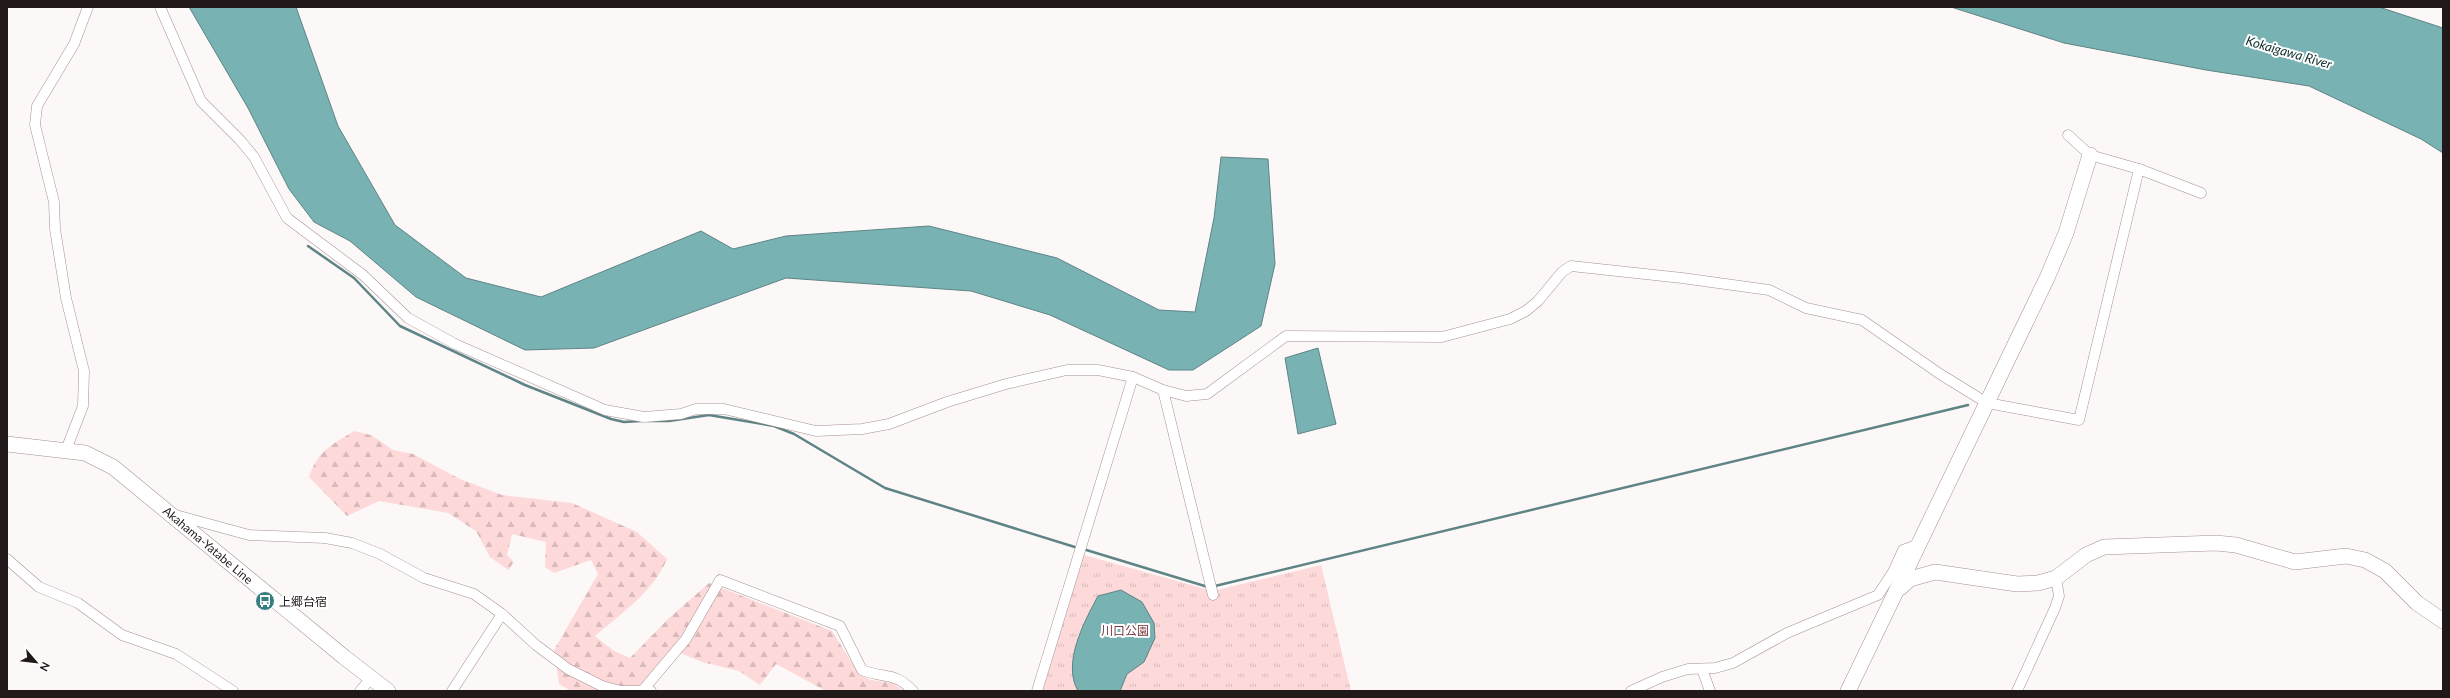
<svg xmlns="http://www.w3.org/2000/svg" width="2450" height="698" font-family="Lato,'Noto Sans JP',sans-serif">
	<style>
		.forest { fill: url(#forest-firs) }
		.park { fill: url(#park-tufts) }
		.water { fill: #78b2b3; stroke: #5e8485 }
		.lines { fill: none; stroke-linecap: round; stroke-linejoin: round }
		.stream { stroke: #5e8485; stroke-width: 2.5 }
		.street-casing { stroke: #a69091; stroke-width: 11 }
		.secondary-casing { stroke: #a69091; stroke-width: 16 }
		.street { stroke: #fff; stroke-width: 10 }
		.secondary { stroke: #fff; stroke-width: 15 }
		.labels { text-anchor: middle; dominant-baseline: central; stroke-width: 4; stroke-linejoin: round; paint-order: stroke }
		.street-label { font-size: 12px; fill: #211919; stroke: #fff }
		.poi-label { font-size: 12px; fill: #211919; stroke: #fff; text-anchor: start }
		.park-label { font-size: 12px; fill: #77373d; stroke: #fff }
		.water-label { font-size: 13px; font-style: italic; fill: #112f30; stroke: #fff }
	</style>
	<defs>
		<pattern id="forest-firs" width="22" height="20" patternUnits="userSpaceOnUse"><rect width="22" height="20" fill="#fdd9da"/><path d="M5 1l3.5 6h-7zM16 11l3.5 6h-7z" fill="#d9baba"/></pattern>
		<pattern id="park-tufts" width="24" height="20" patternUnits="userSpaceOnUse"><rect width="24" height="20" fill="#fdd9da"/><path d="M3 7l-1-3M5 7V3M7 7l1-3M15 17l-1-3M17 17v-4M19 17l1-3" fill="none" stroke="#d9baba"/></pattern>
	</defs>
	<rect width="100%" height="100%" fill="#fdf8f8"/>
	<path class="forest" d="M354,431L371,435L393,450L413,454L460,479L502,495L572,503L637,532L667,559C653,592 622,613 595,636L614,651L630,658L668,619L709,583L832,631L859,674L871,680L893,683L903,691H826L776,664L760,685L739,671L702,662L671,649L635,691H571L559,684L554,650L598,574L591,560L554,573L545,567L546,542L512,534L507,555L514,562L508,570L490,557L476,531L448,513L379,501L347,516L309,477C318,450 332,445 354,431Z"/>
	<polygon class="park" points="1084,555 1213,591 1321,565 1351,691 1041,691"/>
	<g class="water">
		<polygon points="189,7 296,7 338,126 395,225 466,278 541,297 701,231 733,249 786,236 929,226 1057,258 1159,310 1195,312 1214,218 1221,157 1268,159 1275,264 1261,326 1193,370 1169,370 1050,315 971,291 786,278 594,348 525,350 416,297 350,241 314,222 289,189 248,108"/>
		<polygon points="1951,7 2379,7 2443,28 2443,153 2421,139 2309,86 2206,70 2064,43"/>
		<polygon points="1318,348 1336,424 1298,434 1285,358"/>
		<path d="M1121,590L1142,602L1154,623L1155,638L1144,662L1127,674L1120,691H1078C1062,663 1084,622 1098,596Z"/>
	</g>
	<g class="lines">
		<g class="stream">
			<polyline points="308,246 354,278 400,326 525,385 611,419 624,422 641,421"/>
			<polyline points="648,421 669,421 709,415 774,426 794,434 885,488 1078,548"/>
			<polyline points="1083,549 1208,587"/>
			<polyline points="1215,586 1968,405"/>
		</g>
		<defs>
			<g id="street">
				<polyline points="160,7 201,101 240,140 254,157 287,218 363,275 408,318 455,344 605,410 644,417 681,414 696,409 724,409 816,431 862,429 889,424 947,402 1006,384 1067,370 1098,370 1133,377 1163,390 1186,396 1207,394 1286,336 1442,337 1510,319 1526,311 1538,301 1562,272 1571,266 1682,278 1769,290 1806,308 1862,320 1940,374 1987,403 2079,420 2139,169"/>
				<polyline points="2068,135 2090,155 2139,169 2201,193"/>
				<polyline points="1163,390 1213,595"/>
				<polyline points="66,450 83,406 84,371 66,298 55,229 54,202 35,125 37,106 74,44 88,7"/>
				<polyline points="172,514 249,535 325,538 352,543 380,554 424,578 474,594 502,614 536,645 568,669 602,686 621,691 651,691"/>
				<polyline points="7,559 39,587 78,603 122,635 176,654 233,691"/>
				<polyline points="1702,669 1710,691"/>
				<path d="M643,690L686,639L720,580L840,626L862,670C885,679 894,671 913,691"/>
				<polyline points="360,691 371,678"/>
				<polyline points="452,691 502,614"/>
				<polyline points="1037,691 1133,377"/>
				<polyline points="1631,691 1662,677 1688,669 1715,668 1733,663 1787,633 1878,595 1893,572 1903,550 1920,544"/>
				<polyline points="2017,691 2055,608 2059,596 2056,578"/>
			</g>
			<g id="secondary">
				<polyline points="7,444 85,453 113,467 344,657 388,691"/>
				<polyline points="1900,588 1910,579 1935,572 2017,584 2038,583 2056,578 2086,555 2104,547 2216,543 2236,545 2295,562 2346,556 2365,560 2385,571 2417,603 2443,621"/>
				<polyline points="1848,691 2047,278 2066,233 2090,155"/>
			</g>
		</defs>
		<use href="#street" class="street-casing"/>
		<use href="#secondary" class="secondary-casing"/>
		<use href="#street" class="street"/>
		<use href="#secondary" class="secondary"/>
	</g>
	<defs>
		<symbol id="bus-disc" viewBox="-11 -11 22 22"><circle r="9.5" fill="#367f80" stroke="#fff"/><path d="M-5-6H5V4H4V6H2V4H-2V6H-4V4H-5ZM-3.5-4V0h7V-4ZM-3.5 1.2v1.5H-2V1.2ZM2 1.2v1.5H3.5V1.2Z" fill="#fff"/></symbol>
	</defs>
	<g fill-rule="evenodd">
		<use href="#bus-disc" x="254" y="590" width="22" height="22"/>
	</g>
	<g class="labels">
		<g class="street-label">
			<text transform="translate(208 545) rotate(40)">Akahama-Yatabe Line</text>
		</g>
		<g class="poi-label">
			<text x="279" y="601">上郷台宿</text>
		</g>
		<g class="park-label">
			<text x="1125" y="630">川口公園</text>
		</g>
		<g class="water-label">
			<text transform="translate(2289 52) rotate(16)">Kokaigawa River</text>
		</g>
	</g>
	<rect width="2450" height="698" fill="none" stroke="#211919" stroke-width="16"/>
	<g transform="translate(36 662) rotate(118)" stroke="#ffffff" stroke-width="3" paint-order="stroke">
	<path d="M0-3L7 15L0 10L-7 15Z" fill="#211919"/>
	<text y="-6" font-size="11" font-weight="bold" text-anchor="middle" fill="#211919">N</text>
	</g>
</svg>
